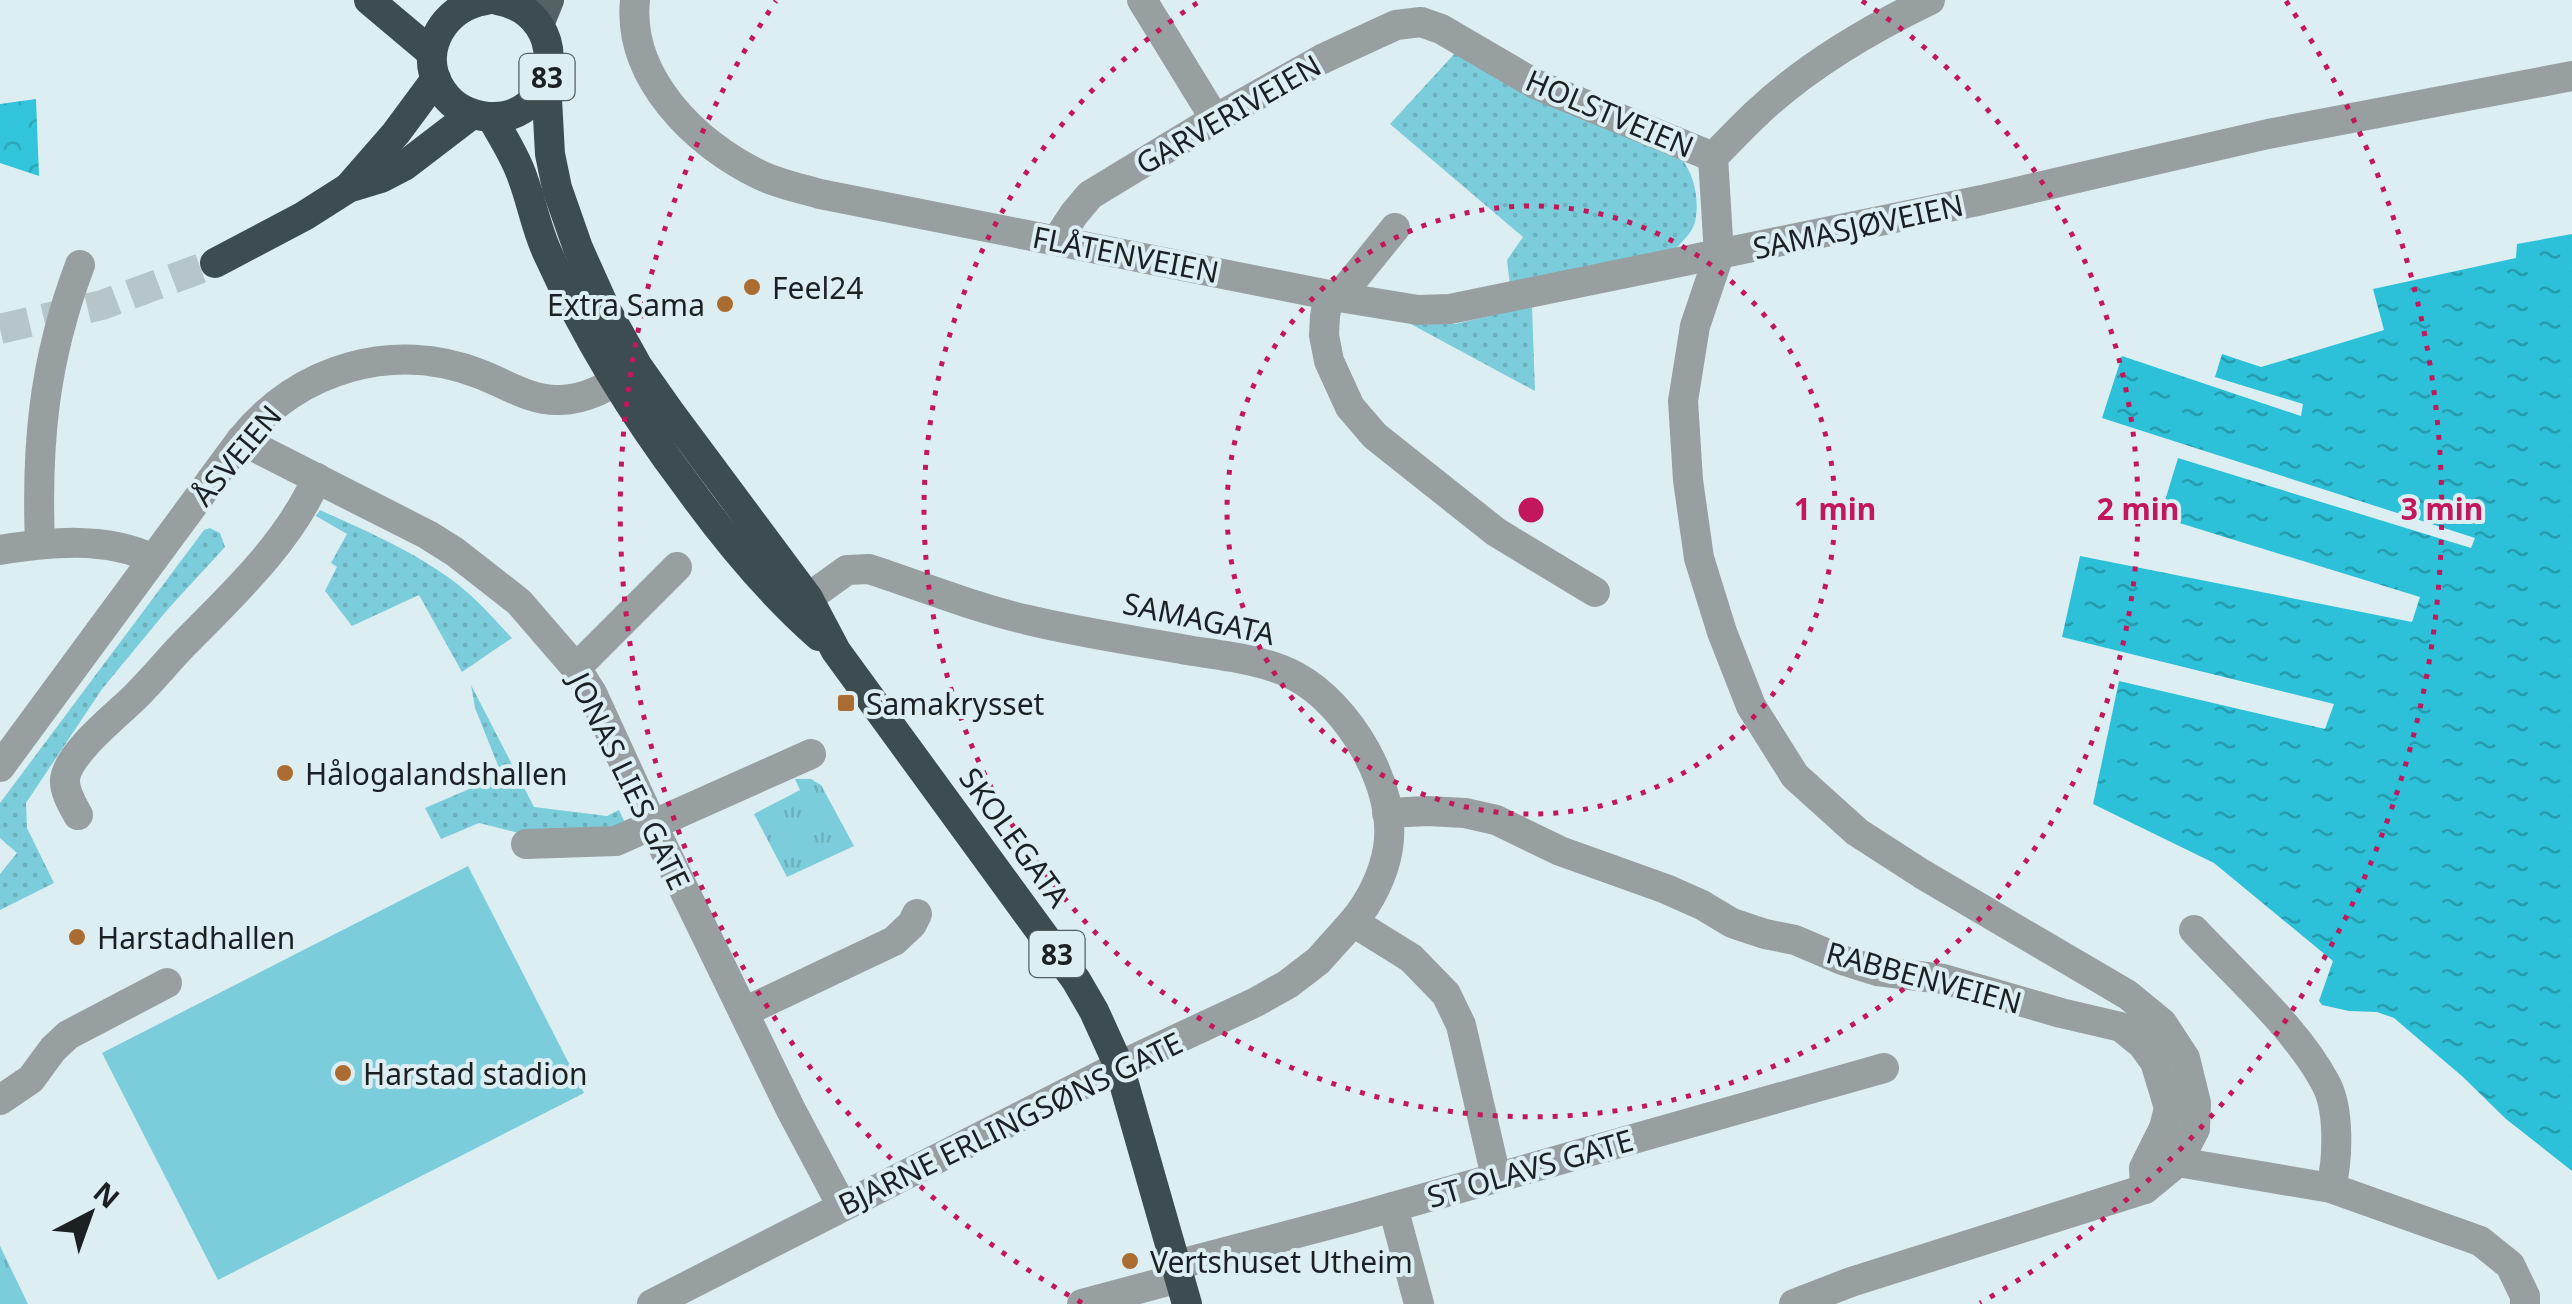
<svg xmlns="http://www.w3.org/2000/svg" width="2572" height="1304" font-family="'Noto Sans',sans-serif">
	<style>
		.grass { fill: url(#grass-dots) }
		.forest { fill: url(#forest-crowns) }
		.park { fill: url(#park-tufts) }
		.pitch { fill: #7ccddc }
		.water { fill: url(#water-ripples) }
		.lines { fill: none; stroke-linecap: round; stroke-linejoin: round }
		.highway-tunnel { stroke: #b5c5c8; stroke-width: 30; stroke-dasharray: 30 15; stroke-linecap: butt }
		.minor { stroke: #989fa0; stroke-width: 30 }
		.major { stroke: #556264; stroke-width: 30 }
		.highway { stroke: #3d4c4f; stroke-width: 30 }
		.ring { fill: none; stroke: #c2185b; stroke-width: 5; stroke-dasharray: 5 10 }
		.poi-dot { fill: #ab6c32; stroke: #dceef1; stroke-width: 4 }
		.labels { text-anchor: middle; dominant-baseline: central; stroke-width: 8; stroke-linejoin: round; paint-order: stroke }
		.shield { fill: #dceef1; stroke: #555e61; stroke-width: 2.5 }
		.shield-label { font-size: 28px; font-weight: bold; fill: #1b2123 }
		.street-label { font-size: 30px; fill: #1b2123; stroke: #dceef1 }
		.poi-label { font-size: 30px; fill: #1b2123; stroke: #dceef1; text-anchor: start }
		.centre { fill: #c2185b; stroke: #dceef1; stroke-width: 5 }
		.ring-label { font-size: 30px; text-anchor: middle; font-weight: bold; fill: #c2185b; stroke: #dceef1; stroke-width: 8; stroke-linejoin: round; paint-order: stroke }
	</style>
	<defs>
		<pattern id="grass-dots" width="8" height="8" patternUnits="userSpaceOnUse" patternTransform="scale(2.5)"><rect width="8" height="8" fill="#7ccddc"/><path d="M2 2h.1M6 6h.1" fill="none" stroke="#6bb0bc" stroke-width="1.8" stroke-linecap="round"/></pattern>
		<pattern id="forest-crowns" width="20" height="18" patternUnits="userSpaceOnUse" patternTransform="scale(2.5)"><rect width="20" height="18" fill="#31c4db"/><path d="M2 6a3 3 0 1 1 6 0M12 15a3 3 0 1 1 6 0" fill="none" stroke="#2ba8bc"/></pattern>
		<pattern id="park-tufts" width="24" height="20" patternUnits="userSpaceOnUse" patternTransform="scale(2.5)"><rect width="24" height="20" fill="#7ccddc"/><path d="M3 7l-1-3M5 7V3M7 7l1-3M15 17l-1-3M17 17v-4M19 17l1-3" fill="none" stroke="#6bb0bc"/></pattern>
		<pattern id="water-ripples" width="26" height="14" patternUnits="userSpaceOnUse" patternTransform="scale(2.5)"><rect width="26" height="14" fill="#2cc1d8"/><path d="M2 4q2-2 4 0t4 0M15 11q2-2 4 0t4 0" fill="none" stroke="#259caf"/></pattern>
	</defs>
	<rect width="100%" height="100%" fill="#dceef1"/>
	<g class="grass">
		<path d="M1457,51L1681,158C1694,174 1700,200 1695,222C1692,233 1683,241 1675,249L1510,286L1507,260L1523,237L1390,124Z"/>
		<polygon points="1532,306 1535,391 1407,322 1455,324"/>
		<path d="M320,510C367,531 415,552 456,583C477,599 494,619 512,638L462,672L419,595L352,626L325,591L337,567L331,563L347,534L316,516Z"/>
		<polygon points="210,528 220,533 225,547 168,609 102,689 26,803 27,828 54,883 0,910 0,874 17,853 0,838 0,803 204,530"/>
		<polygon points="471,685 534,807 607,816 619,810 625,823 624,830 527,835 479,823 441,839 425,808 476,786 501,773 475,708"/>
	</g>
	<polygon class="forest" points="36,99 39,176 0,163 0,104"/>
	<g class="park">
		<polygon points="795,779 811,779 821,785 854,846 787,877 754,814 800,790"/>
		<polygon points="0,1246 28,1304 0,1304"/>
	</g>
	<polygon class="pitch" points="468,866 584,1093 218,1280 102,1053"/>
	<polygon class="water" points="2572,234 2572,1171 2506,1119 2463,1077 2394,1018 2377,1012 2349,1011 2322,1005 2319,1001 2333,961 2214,863 2093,804 2119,681 2325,729 2334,704 2062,637 2080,556 2412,622 2420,597 2160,517 2178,458 2471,548 2475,538 2102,418 2122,356 2301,416 2303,404 2215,377 2222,354 2261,367 2384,330 2373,289 2516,258 2517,244"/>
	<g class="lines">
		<polyline class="highway-tunnel" points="0,329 102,305 215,263"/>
		<g class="minor">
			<path d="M635,0C627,77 695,144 760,175C779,184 799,188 820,194L1339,297L1418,310L1450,309L1982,200L2268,134L2572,76"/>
			<polyline points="1142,0 1215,119"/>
			<path d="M1713,157C1728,142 1743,126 1758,112C1806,67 1872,28 1930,0"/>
			<polyline points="1057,240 1074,214 1090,195 1215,119 1322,59 1396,25 1421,22 1441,29 1535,84 1713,157 1719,255 1695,326 1683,401 1688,480 1699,558 1722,632 1751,706 1795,776 1857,832 1922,874 2128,995 2162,1023 2185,1058 2196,1103 2195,1129 2178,1162 2145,1189 1851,1282 1794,1304"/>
			<polyline points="1329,295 1325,316 1324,335 1329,361 1350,407 1375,436 1496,532 1595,592"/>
			<polyline points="1339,297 1395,228"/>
			<polyline points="241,440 428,535 455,552 519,602 576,668 592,693 652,824 791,1110 842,1206"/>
			<path d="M40,544C36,444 44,360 80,265"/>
			<path d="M0,550C49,542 107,536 153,559"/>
			<path d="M808,598L847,570L869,569C921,586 975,608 1028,620C1082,633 1138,641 1193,651C1226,656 1265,660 1295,676C1348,704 1398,787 1388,848C1384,874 1370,902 1353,922L1411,958L1446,994L1461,1025L1496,1177"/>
			<polyline points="576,668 677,567"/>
			<path d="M0,767L241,440C298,368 394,340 480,374C506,384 531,401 559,400C588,400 612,384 636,369"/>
			<polyline points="1387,813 1427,811 1465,813 1496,820 1560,851 1666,889 1702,905 1732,923 1765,934 1795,940 1842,960 1877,971 1943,979 2061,1013 2121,1027 2142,1044 2155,1062 2169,1108 2164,1128 2144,1168 2145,1189"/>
			<path d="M78,815C72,804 64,791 65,779C68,753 117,715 135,697C151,681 166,663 182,646C232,595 288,544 317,478"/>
			<polyline points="526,844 616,841 811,754"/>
			<path d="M2194,930C2236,975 2296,1028 2325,1082C2340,1108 2338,1159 2331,1188"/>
			<polyline points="744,1012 894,941 912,924 917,914"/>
			<polyline points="0,1100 31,1079 53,1049 68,1035 167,983"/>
			<polyline points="2178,1162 2331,1188 2480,1241 2510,1265 2525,1296 2525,1304"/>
			<polyline points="1393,1207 1419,1304"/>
			<polyline points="1176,1265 1354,1218 1884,1068"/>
			<polyline points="652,1304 1119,1066 1256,1002 1288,984 1318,961 1353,922"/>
			<polyline points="1082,1304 1179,1278"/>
		</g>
		<polyline class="major" points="539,25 549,0"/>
		<g class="highway">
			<polyline points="369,0 432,53"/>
			<path d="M486,0C446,5 418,49 439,86C449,104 463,113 482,116C558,129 577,14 497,0"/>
			<polyline points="546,81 550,154 557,188 578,248 604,306 638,367 669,411 808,598 836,651 1076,980 1094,1011 1119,1066 1187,1304"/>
			<path d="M492,118C503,138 516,157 523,179C532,203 536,228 547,252C585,336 632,413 688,487C727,541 769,592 819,636"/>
			<polyline points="348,188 396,133 436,79"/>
			<polyline points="215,263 304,216 348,188 381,178 404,166 472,114"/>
		</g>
	</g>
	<g class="ring">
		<circle cx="1531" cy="510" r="304"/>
		<path d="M1862 1A607 607 0 1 1 1200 1"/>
		<path d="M1082 1303A911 911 0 0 1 776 1M2286 1A911 911 0 0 1 1980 1303"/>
	</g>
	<g class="poi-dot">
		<circle cx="752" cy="287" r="10"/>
		<circle cx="725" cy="304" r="10"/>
		<rect x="836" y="693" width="20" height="20" rx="5"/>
		<circle cx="285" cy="773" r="10"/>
		<circle cx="77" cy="937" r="10"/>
		<circle cx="343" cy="1073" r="10"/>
		<circle cx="1130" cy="1261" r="10"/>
	</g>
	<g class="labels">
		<g class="shield">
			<rect x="519.5" y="54" width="55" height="46" rx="8"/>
			<rect x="1029.5" y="931" width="55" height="46" rx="8"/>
		</g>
		<g class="shield-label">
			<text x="547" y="77">83</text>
			<text x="1057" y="954">83</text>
		</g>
		<g class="street-label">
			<text transform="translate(1610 113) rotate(23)">HOLSTVEIEN</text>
			<text transform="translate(1228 114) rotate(-30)">GARVERIVEIEN</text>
			<text transform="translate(1858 226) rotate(-12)">SAMASJØVEIEN</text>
			<text transform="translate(1126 254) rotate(11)">FLÅTENVEIEN</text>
			<text transform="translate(236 455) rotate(-50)">ÅSVEIEN</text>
			<text transform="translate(1199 618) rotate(12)">SAMAGATA</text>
			<text transform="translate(630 781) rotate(64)">JONAS LIES GATE</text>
			<text transform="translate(1015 837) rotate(54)">SKOLEGATA</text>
			<text transform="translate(1924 977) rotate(15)">RABBENVEIEN</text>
			<text transform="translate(1010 1123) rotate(-26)">BJARNE ERLINGSØNS GATE</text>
			<text transform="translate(1530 1168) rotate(-16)">ST OLAVS GATE</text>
		</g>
		<g class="poi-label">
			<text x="772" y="287">Feel24</text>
			<text x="705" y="304" text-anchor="end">Extra Sama</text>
			<text x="866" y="703">Samakrysset</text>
			<text x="305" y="773">Hålogalandshallen</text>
			<text x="97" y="937">Harstadhallen</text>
			<text x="363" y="1073">Harstad stadion</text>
			<text x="1150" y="1261">Vertshuset Utheim</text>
		</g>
	</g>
	<circle cx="1531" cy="510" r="15" class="centre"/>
	<g class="ring-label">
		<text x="1835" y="520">1 min</text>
		<text x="2138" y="520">2 min</text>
		<text x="2442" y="520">3 min</text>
	</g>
	<g transform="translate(90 1214) rotate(41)" stroke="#dceef1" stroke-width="8" paint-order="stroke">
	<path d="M0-8L18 38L0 25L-18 38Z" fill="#1b2123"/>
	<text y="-15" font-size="28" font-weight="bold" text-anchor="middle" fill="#1b2123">N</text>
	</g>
</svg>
